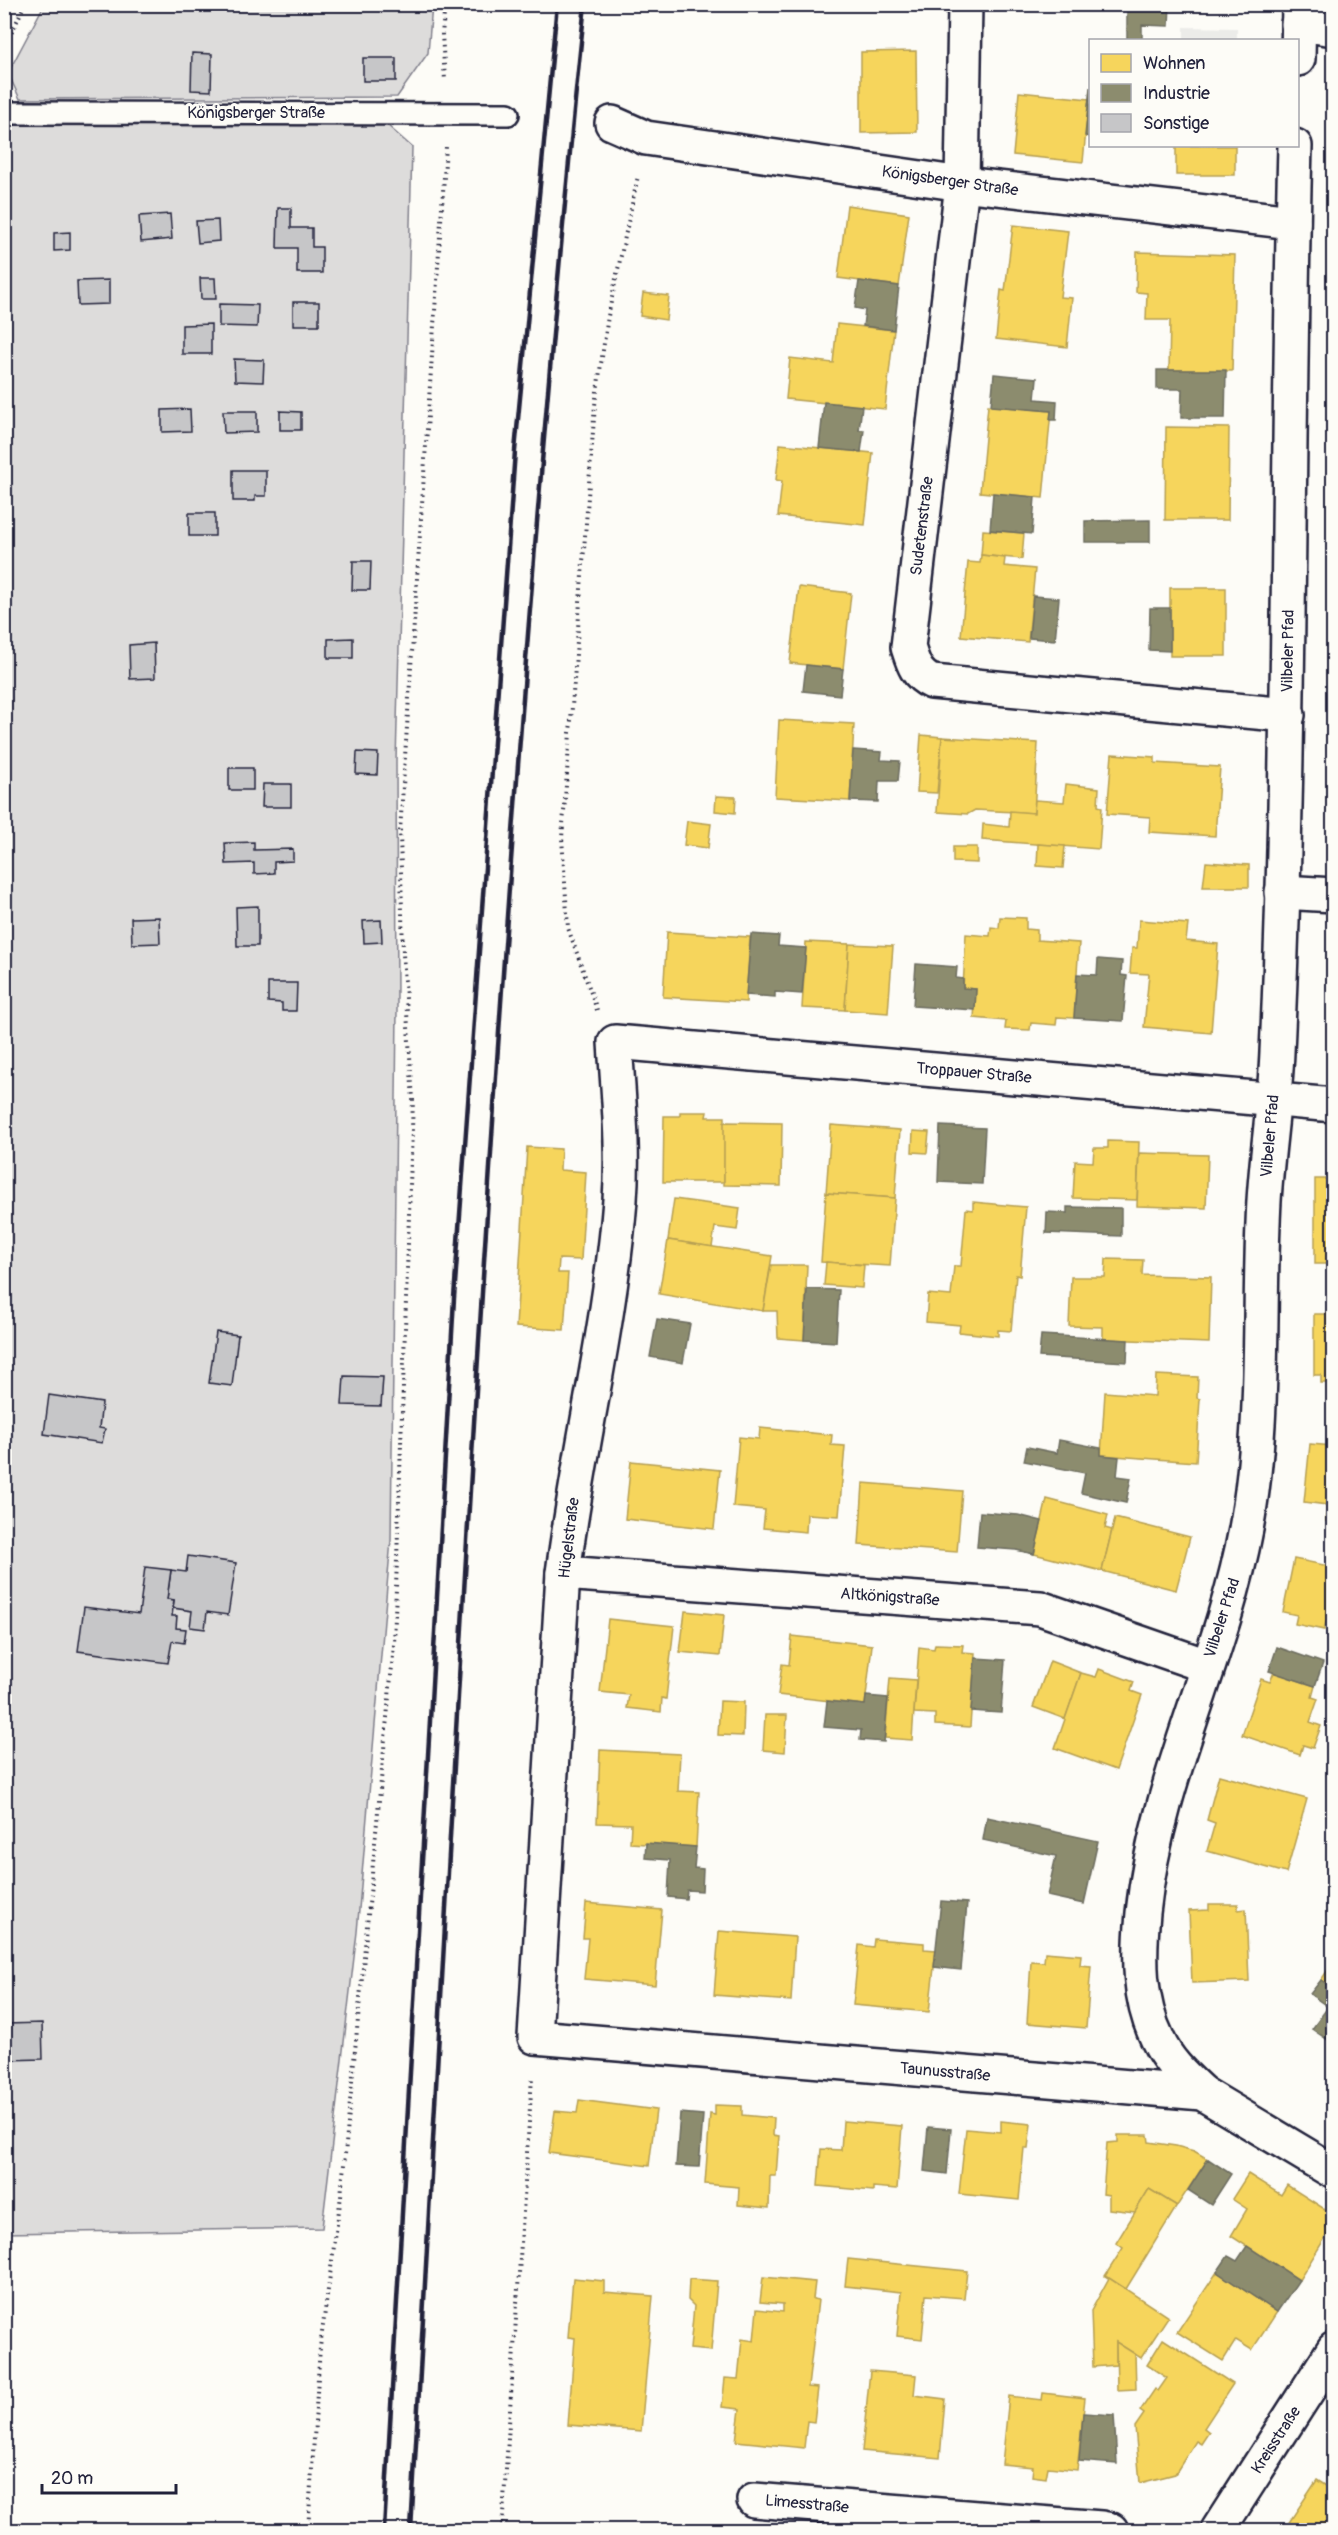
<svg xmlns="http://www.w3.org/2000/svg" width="1338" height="2535" font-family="Pangolin,sans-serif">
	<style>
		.built { fill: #ecece9 }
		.green { fill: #dddcdb; stroke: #807f8b; stroke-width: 1.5 }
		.homes { fill: #f6d55c; stroke: #b69f52; stroke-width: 1.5 }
		.industry { fill: #8c8c6e; stroke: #6c6c5f; stroke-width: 1.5 }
		.building { fill: #c6c6c8; stroke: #22223b; stroke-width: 1.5 }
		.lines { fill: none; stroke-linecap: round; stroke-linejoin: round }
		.service-casing { stroke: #22223b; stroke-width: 26 }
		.minor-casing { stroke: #22223b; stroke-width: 38 }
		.path { stroke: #22223b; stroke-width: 4; stroke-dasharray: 1.5 4.5; stroke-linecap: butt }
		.service { stroke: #fdfcf7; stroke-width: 21 }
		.minor { stroke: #fdfcf7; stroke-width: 33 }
		.rail { stroke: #22223b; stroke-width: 4.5 }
		.labels { text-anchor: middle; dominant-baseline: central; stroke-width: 6; stroke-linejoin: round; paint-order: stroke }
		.street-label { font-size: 16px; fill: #22223b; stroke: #fdfcf7 }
	</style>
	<rect width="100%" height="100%" fill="#fdfcf7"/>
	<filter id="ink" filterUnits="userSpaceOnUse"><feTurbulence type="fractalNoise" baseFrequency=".0167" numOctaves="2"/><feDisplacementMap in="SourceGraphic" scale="12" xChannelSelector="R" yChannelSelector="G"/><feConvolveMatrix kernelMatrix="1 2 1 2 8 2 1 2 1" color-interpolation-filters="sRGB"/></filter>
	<g filter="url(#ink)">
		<polygon class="built" points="1184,27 1237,28 1237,40 1184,40"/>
		<g class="green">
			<polygon points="44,5 432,5 428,53 397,97 20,99 8,73"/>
			<polygon points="11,125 387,125 412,147 396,761 397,1009 391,1540 357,1932 322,2228 5,2233 4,287"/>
		</g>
		<g class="homes">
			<rect x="1170" y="4" width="71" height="2"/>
			<polygon points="916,51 917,132 861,133 861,52"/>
			<polygon points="1019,92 1089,99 1083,162 1013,155"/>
			<rect x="1176" y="146" width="59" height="29"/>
			<polygon points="847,205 909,214 899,286 838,278"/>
			<polygon points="1013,225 1068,231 1060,297 1072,298 1067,347 996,339 1001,290 1005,291"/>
			<polygon points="1137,252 1235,255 1232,371 1169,370 1170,320 1146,320 1147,293 1136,292"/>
			<polygon points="643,293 669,296 666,320 640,316"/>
			<polygon points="837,324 894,330 885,409 786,399 790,358 833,363"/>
			<polygon points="988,405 1051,411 1043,498 980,492"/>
			<polygon points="1166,427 1229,428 1228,520 1165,520"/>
			<polygon points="780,444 873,453 865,525 778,516 782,481 776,480"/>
			<polygon points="983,530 1024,533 1022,559 981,555"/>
			<polygon points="981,555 1005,558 1004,566 1035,569 1028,642 961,636 968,562 980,563"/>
			<polygon points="799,587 851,593 843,669 790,663"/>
			<rect x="1170" y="588" width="56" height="68"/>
			<polygon points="779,720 854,724 850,801 775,797"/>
			<polygon points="921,735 942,737 937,793 917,792"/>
			<polygon points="942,737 1038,743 1034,813 975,810 968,814 937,812"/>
			<polygon points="1112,754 1155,757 1155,763 1220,767 1215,836 1149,832 1150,817 1107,814"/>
			<polygon points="1066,784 1099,788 1098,806 1102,807 1099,849 982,840 983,824 1009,827 1010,811 1034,813 1035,800 1064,802"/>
			<polygon points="716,796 736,797 735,813 715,811"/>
			<polygon points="687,821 711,824 708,848 684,845"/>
			<polygon points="1038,844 1065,846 1063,868 1037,866"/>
			<polygon points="953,847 977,847 977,863 953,862"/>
			<polygon points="1206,862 1249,865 1249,887 1203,887"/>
			<polygon points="1000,917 1026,918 1026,929 1037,930 1037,940 1079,943 1074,1018 1057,1017 1056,1025 1031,1023 1030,1030 1005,1029 1006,1021 974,1018 976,989 963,988 966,934 990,936 991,927 999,928"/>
			<polygon points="1139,920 1188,924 1186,941 1218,944 1211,1033 1144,1027 1149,974 1130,973 1132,948 1137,948"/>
			<polygon points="667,932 750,937 746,1002 663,997"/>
			<polygon points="806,942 849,944 845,1010 802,1008"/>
			<polygon points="849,944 893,946 888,1013 845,1010"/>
			<polygon points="1334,1025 1334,1054 1327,1054 1327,1026"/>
			<polygon points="680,1112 707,1112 706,1117 725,1117 724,1182 663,1182 664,1116 680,1116"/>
			<polygon points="724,1122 782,1123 781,1186 724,1185"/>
			<polygon points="831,1125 900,1130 895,1198 826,1193"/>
			<polygon points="913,1131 929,1132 927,1153 912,1152"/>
			<polygon points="1108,1141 1139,1142 1137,1200 1073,1198 1075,1161 1093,1162 1094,1148 1108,1148"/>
			<polygon points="527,1147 561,1149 560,1170 586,1172 581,1260 559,1259 558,1273 568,1273 564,1330 516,1327"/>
			<polygon points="1139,1153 1208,1155 1206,1208 1137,1206"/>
			<rect x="1315" y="1179" width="19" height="85"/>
			<polygon points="826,1193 895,1198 890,1266 821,1262"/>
			<polygon points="674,1199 740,1208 737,1230 715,1227 712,1247 668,1240"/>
			<polygon points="973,1202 1026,1207 1020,1276 1016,1275 1011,1331 998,1330 998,1336 959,1332 960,1325 926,1322 928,1294 951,1296 954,1266 961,1266 966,1209 973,1210"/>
			<polygon points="668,1240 772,1256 763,1311 659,1294"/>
			<polygon points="1106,1259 1143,1260 1142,1275 1211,1277 1209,1343 1103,1339 1103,1327 1069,1326 1071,1277 1105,1277"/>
			<polygon points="826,1262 864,1265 862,1288 824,1285"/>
			<polygon points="771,1265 807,1265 804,1340 778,1338 777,1311 763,1311"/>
			<polygon points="1314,1314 1334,1314 1334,1383 1321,1383 1321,1375 1314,1375"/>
			<polygon points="1156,1375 1198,1377 1197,1398 1200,1399 1196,1462 1101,1455 1105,1392 1155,1396"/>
			<polygon points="760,1428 832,1435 831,1445 845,1446 839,1516 807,1514 806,1532 763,1528 765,1510 733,1507 739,1437 759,1439"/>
			<polygon points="1310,1444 1334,1446 1334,1521 1326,1521 1327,1505 1304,1502"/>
			<polygon points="631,1461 720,1470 714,1529 625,1519"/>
			<polygon points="863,1483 962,1491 957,1552 859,1545"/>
			<polygon points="1047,1499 1108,1515 1105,1528 1112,1530 1102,1571 1034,1554"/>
			<polygon points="1115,1518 1190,1537 1176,1590 1102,1571"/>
			<polygon points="1294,1559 1334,1567 1334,1623 1326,1622 1324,1630 1295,1624 1297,1615 1283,1612"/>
			<polygon points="685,1611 724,1615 720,1656 680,1652"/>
			<polygon points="608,1619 674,1626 666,1699 662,1698 661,1712 627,1708 629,1695 600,1692"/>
			<polygon points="792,1636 872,1645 865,1705 778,1695 782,1664 789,1665"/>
			<polygon points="935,1644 963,1645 962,1652 975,1653 970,1727 935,1725 935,1714 914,1713 919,1647 934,1649"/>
			<polygon points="1050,1661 1081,1673 1065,1719 1033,1707"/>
			<polygon points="1099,1669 1134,1682 1131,1691 1142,1695 1116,1770 1055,1748 1081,1673 1096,1677"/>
			<polygon points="1274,1672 1315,1686 1312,1697 1318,1699 1310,1722 1321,1726 1313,1748 1303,1745 1300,1755 1242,1735 1261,1679 1270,1682"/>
			<polygon points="890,1678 916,1680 912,1740 885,1738"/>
			<polygon points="720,1701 744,1702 743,1736 718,1735"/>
			<polygon points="765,1715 787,1715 785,1752 763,1750"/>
			<polygon points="600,1750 680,1754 678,1791 699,1792 696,1847 630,1843 631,1824 597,1823"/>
			<polygon points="1219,1775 1307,1799 1286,1873 1207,1851 1215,1823 1207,1820"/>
			<polygon points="586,1903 662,1910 655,1985 584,1979 588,1938 583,1938"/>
			<polygon points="1209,1904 1238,1904 1238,1910 1246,1909 1249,1981 1192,1983 1189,1911 1209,1910"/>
			<polygon points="719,1931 795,1937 791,2001 714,1995"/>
			<polygon points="874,1939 924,1943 924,1949 936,1950 929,2012 853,2005 859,1945 873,1947"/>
			<polygon points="1045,1952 1081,1955 1080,1965 1091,1966 1086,2028 1027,2023 1031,1961 1044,1962"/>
			<polygon points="1334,1961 1334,1989 1321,1980"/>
			<polygon points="579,2100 656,2110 649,2166 549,2153 555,2111 577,2113"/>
			<polygon points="715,2105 742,2106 742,2115 774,2118 773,2135 779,2136 776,2176 770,2176 769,2208 738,2205 739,2187 705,2184 710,2114 715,2115"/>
			<polygon points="843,2121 902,2126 897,2189 873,2187 873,2191 818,2186 821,2149 841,2150"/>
			<polygon points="1001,2121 1031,2124 1028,2148 1024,2148 1019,2200 959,2194 966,2129 1001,2132"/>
			<polygon points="1118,2135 1148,2135 1149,2142 1176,2146 1194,2151 1208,2159 1177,2206 1149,2189 1135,2212 1109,2209 1109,2195 1103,2194 1107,2143 1118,2142"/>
			<polygon points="1248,2174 1281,2195 1287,2185 1334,2215 1326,2227 1330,2230 1299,2280 1231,2236 1247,2209 1232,2199"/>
			<polygon points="1149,2189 1177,2206 1126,2289 1105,2276 1123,2248 1116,2243"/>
			<polygon points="848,2259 967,2271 964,2298 926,2295 922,2339 897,2336 901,2292 845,2286"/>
			<polygon points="1217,2272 1277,2312 1252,2350 1236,2340 1223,2361 1177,2332"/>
			<polygon points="763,2277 815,2282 813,2299 818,2300 808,2387 818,2388 814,2422 807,2421 804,2448 736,2441 740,2409 722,2407 725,2378 738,2379 742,2339 754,2341 757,2309 783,2312 783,2304 760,2302"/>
			<polygon points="573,2278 604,2281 604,2292 653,2296 641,2431 568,2425 575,2338 568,2337"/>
			<polygon points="1109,2278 1168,2317 1141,2358 1116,2342 1116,2365 1093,2367 1091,2311"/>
			<polygon points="689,2279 717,2281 711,2351 690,2349 694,2306 688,2300"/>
			<polygon points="1163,2339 1233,2384 1204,2428 1209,2432 1201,2444 1196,2441 1175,2474 1140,2483 1135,2427 1144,2414 1140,2411 1155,2389 1158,2391 1167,2378 1147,2365"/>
			<polygon points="1116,2342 1135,2354 1136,2389 1117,2390"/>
			<polygon points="870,2371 916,2375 914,2395 945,2399 940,2458 862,2451"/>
			<polygon points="1043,2393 1085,2398 1077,2470 1048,2467 1046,2478 1032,2476 1033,2467 1002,2464 1009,2396 1042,2400"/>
			<polygon points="1317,2480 1334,2491 1334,2530 1284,2530"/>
		</g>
		<g class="industry">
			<polygon points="1127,4 1170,4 1169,26 1142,25 1142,39 1127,39"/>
			<polygon points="1090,87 1090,137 1085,136"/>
			<polygon points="859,281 899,286 894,330 863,326 865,310 855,308"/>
			<polygon points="1157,370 1226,370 1225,418 1181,418 1182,389 1157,389"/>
			<polygon points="994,374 1037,378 1035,399 1057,401 1056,420 1050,420 1051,411 991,406"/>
			<polygon points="824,402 862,406 859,430 864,430 861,452 819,448"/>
			<polygon points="993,493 1035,497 1032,534 990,530"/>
			<polygon points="1150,520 1150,542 1085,542 1085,521"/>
			<polygon points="1033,596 1059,598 1055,640 1029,638"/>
			<polygon points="1150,608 1170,608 1170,651 1149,650"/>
			<polygon points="806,665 843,669 840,695 803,691"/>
			<polygon points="853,750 882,752 881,760 900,761 898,781 879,781 878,802 850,801"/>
			<polygon points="751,934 779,936 778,946 806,948 802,994 775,992 775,997 746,995"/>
			<polygon points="1098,959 1122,961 1121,975 1127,976 1123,1021 1074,1018 1077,974 1097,975"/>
			<polygon points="916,964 957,967 956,978 963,979 963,988 976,989 975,1010 913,1006"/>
			<polygon points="940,1126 985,1128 982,1184 938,1182"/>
			<polygon points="1067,1207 1121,1208 1121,1236 1046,1233 1047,1212 1067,1213"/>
			<polygon points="807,1289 839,1290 836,1342 804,1340"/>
			<polygon points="657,1319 690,1324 683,1363 650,1357"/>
			<polygon points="1041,1335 1128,1340 1127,1362 1039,1357"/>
			<polygon points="1059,1440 1101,1448 1101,1455 1119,1457 1117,1476 1131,1478 1126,1503 1081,1493 1085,1473 1024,1461 1027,1447 1057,1453"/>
			<polygon points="980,1512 1018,1515 1042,1521 1034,1554 1016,1550 977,1547"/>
			<polygon points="1277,1647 1323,1663 1315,1686 1269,1671"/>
			<polygon points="975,1658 1005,1660 1001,1713 971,1711"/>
			<polygon points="866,1696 888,1698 884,1742 860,1740 861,1730 824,1727 827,1701 865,1705"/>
			<polygon points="987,1817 1098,1841 1084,1904 1047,1896 1056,1856 983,1840"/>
			<polygon points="646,1843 696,1847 694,1868 703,1869 702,1891 687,1890 686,1899 668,1897 670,1860 645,1858"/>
			<polygon points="941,1901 967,1903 961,1970 934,1967"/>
			<polygon points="1321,1980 1334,1989 1334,2044 1312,2029 1328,2007 1310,1994"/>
			<polygon points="680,2113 703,2115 699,2167 676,2166"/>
			<polygon points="928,2127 951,2129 947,2174 924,2171"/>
			<polygon points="1208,2159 1231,2174 1211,2205 1188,2190"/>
			<polygon points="1247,2246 1299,2280 1277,2312 1217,2272 1228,2256 1237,2261"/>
			<polygon points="1083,2413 1114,2415 1117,2464 1079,2461"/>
		</g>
		<g class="building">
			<polygon points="371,4 418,4 418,8"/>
			<polygon points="192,53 212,54 211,91 191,90"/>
			<rect x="363" y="58" width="33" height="23"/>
			<polygon points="278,208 291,208 291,228 312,228 312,247 322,247 322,273 297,273 297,248 277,248"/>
			<polygon points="170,214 172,239 141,242 139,216"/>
			<polygon points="218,220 219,241 198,243 196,221"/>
			<polygon points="70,232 70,250 54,251 54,233"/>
			<polygon points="200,278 215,278 216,299 201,299"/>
			<polygon points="109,280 109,304 78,305 77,281"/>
			<rect x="293" y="302" width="26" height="23"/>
			<polygon points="219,304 258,305 257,327 219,326"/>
			<polygon points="211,324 211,354 182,354 182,325"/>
			<polygon points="234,359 264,360 263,382 235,381"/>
			<polygon points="190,409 191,431 162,432 162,410"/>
			<polygon points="223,411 257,411 257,432 224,433"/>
			<polygon points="280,411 301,412 301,430 280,430"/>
			<polygon points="233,470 266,470 266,496 255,496 255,501 233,501"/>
			<rect x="189" y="513" width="26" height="23"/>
			<polygon points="353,561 371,561 370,590 352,590"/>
			<polygon points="353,638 353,658 328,658 328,639"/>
			<polygon points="154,643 155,678 130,679 129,645"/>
			<polygon points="357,752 378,753 377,775 356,774"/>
			<rect x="229" y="768" width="24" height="22"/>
			<polygon points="263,784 291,784 291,807 262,807"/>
			<polygon points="254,842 254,850 293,849 293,861 274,862 274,873 254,874 254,863 226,864 225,843"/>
			<polygon points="258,906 258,946 237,946 236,907"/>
			<polygon points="159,917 160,943 132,944 131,918"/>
			<polygon points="381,920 382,942 364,943 363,921"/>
			<polygon points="268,983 297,983 296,1011 282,1011 282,1003 268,1002"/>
			<polygon points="216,1332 238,1335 232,1386 209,1383"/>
			<polygon points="344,1376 383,1377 381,1406 342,1405"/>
			<polygon points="49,1395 102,1403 99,1428 105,1429 102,1443 44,1434"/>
			<polygon points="188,1556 236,1563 228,1615 207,1612 205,1629 190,1627 192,1611 173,1608 174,1600 167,1599 171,1570 186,1572"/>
			<polygon points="145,1567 171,1570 167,1599 174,1600 172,1616 177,1616 176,1628 186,1629 184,1643 172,1641 168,1663 78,1651 84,1607 139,1614"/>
			<polygon points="42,2023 43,2059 6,2060 6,2024"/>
		</g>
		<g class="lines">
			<defs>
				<polyline id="service" points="4,113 508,114"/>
				<g id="minor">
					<path d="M965,4L962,184L908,647C913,663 916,675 932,682L1288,715"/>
					<polyline points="1298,24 1334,29"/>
					<polyline points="1298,59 1299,4"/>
					<polyline points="612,123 646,138 962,184 1293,222"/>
					<polyline points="1282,892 1334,895"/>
					<path d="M1334,1105L615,1042C618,1094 624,1148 620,1200C610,1326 579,1449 563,1573L535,2037L1202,2093L1334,2172"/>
					<polyline points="563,1573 1040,1608 1207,1666"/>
					<path d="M1202,2093C1185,2077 1168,2062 1158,2040C1138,2000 1139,1956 1143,1913C1157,1777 1222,1660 1246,1529C1266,1422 1258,1310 1264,1201C1267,1151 1275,1102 1277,1052C1291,750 1287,448 1295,146"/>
					<polyline points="754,2500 1101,2528 1111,2530"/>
					<polyline points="1218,2530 1334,2349"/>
				</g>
			</defs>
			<use href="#service" class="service-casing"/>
			<use href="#minor" class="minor-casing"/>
			<g class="path">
				<polyline points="445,4 442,34 445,80"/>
				<polyline points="4,49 25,4"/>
				<polyline points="597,1010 568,928 562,838 595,405 608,316 638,176"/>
				<polyline points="308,2530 320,2347 341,2196 394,1645 413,1100 403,954 400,831 446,147"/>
				<polyline points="502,2530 532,2077"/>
			</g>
			<use href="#service" class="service"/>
			<use href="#minor" class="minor"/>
			<g class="rail">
				<polyline points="384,2530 454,1298 515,451 557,4"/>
				<path d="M411,2530C445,1942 474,1353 518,765C537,511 558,258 585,4"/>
			</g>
		</g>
	</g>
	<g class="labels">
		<g class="street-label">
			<text x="256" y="113">Königsberger Straße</text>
			<text transform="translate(950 181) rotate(8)">Königsberger Straße</text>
			<text transform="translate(922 526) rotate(-83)">Sudetenstraße</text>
			<text transform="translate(1288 651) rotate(-89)">Vilbeler Pfad</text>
			<text transform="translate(974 1073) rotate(5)">Troppauer Straße</text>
			<text transform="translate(1270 1136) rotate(-85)">Vilbeler Pfad</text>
			<text transform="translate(569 1538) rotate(-83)">Hügelstraße</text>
			<text transform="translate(890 1597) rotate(4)">Altkönigstraße</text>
			<text transform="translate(1222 1618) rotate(-72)">Vilbeler Pfad</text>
			<text transform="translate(945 2072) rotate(5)">Taunusstraße</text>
			<text transform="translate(1276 2440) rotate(-57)">Kreisstraße</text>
			<text transform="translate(807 2504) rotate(5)">Limesstraße</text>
		</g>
	</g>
	<rect width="1338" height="2535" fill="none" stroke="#fdfcf7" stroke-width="24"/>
	<rect x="12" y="12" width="1314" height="2511" fill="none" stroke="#22223b" stroke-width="2" filter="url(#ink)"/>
	<rect x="1089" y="39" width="210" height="108" fill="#fdfcf7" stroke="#a5a5ac" stroke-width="1.5"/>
	<rect x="1101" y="54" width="30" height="18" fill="#f6d55c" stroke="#a5a5ac" stroke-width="1.5"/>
	<text x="1143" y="69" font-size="18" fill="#22223b">Wohnen</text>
	<rect x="1101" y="84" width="30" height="18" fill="#8c8c6e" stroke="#a5a5ac" stroke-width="1.5"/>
	<text x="1143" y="99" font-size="18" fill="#22223b">Industrie</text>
	<rect x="1101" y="114" width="30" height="18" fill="#c6c6c8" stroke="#a5a5ac" stroke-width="1.5"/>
	<text x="1143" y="129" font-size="18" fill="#22223b">Sonstige</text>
	<path d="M42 2484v9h134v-9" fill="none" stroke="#22223b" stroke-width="3"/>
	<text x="51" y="2484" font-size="18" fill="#22223b" stroke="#fdfcf7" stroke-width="4.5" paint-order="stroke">20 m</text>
</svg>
